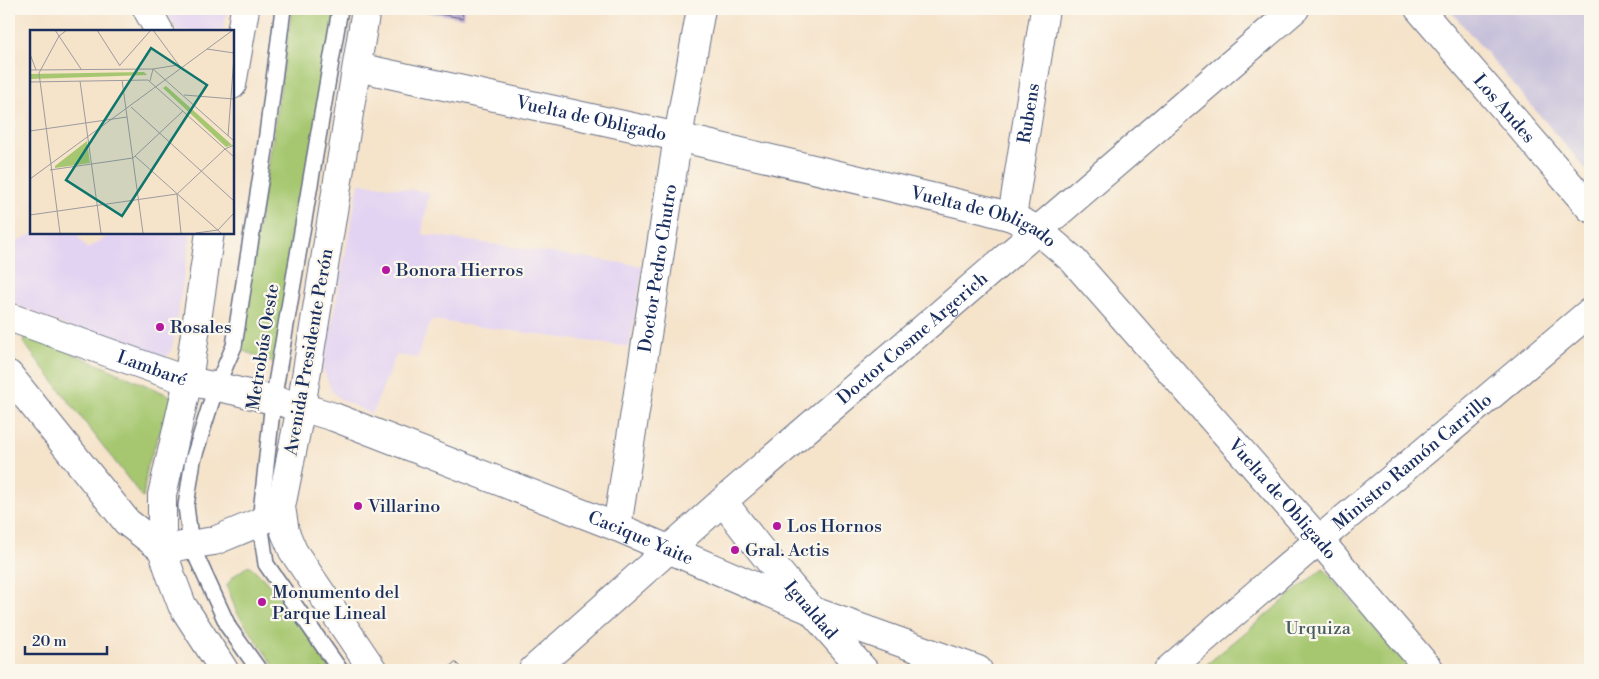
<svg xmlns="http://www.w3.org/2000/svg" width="1599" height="679" font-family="'Libre Bodoni',serif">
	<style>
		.built { fill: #e3d3f2 }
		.industrial { fill: #c6c0da }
		.green { fill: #a6c76f; stroke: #607b66 }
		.building { fill: #b29dcd }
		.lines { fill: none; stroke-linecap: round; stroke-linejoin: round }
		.service-casing { stroke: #676e84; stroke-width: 18 }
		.minor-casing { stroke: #676e84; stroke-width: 30 }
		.tertiary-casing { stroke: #676e84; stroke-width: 30 }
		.secondary-casing { stroke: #676e84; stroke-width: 30 }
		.service { stroke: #fff; stroke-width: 15 }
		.minor { stroke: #fff; stroke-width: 28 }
		.tertiary { stroke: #fff; stroke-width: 28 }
		.secondary { stroke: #fff; stroke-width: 28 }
		.poi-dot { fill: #b5179e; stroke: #fbf7ec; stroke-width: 2 }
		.labels { text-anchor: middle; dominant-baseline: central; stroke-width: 4.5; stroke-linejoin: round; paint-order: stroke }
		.street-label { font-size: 18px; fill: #1b2f5e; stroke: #fbf7ec }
		.poi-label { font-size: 18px; fill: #1b2f5e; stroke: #fbf7ec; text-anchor: start }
		.park-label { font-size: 18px; fill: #455d63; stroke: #fbf7ec }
		.inset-road { fill: none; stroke: #9e9b9f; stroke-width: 1 }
		.view { fill: #0f766e; fill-opacity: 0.15; stroke: #0f766e; stroke-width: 2.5 }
		.inset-edge { fill: none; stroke: #1b2f5e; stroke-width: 2.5 }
	</style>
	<rect width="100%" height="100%" fill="#fbf7ec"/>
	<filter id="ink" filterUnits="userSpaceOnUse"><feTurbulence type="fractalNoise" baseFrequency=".02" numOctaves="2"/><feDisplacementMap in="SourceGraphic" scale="10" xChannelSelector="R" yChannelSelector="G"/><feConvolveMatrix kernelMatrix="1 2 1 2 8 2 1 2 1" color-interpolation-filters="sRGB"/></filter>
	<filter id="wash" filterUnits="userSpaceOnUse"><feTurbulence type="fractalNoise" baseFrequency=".0096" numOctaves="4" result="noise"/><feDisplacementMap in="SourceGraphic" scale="20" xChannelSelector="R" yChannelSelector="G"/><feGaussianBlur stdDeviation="1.12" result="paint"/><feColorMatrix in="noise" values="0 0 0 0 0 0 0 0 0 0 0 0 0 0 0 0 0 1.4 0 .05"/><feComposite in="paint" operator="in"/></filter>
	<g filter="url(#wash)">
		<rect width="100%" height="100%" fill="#f5e3ca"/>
		<g class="built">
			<polygon points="165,9 227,9 223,31 178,31"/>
			<polygon points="359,183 429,192 422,234 643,266 629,347 431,320 417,358 396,355 372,414 340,399 332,391 323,370"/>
			<polygon points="34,233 76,233 87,249 113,233 191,233 172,349 166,358 151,362 9,302 9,245"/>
		</g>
		<polygon class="industrial" points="1449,9 1590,9 1590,174"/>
		<g class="green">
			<polygon points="292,9 337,9 276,363 238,349 268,169"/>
			<polygon points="26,333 173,397 147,467 143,498 24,343"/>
			<path d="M249,565C283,594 306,634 331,670H277L236,611L227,585L234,576Z"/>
			<polygon points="1323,568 1411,670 1200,670"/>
		</g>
		<g id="blocks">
			<g class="building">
				<polygon points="420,9 464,9 463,18 420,11"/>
				<polygon points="455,662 463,670 446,670"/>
			</g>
		</g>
	</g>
	<g filter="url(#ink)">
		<use href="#blocks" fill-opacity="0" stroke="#676e84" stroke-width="1"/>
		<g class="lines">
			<defs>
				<g id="service">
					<polyline points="340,9 273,401 260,522 266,564 340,670"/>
					<polyline points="259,670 229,628 191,545 186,506 193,460 216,387 234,346 265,150 283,9"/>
				</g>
				<g id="minor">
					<polyline points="147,9 159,31"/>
					<path id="s1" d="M1419,9L1590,208"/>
					<path id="s2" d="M357,67L678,137L986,210L1012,217L1038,230L1073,260L1319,540L1430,670"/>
					<path id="s3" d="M1012,217L1045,9"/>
					<path id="s4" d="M301,407L334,417L617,527L810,610L978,670"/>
					<path id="s5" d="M723,501C766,560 815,615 864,670"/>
					<path id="s6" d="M617,527L678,137L701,9"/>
					<path id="s7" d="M533,670L723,501L1295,9"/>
					<path id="s8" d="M1168,670L1319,540L1590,312"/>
				</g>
				<g id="tertiary">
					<path id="s9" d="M9,317L188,381L232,390L301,407"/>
					<polyline points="9,375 127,522 162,549 214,541 260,522 281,507"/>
				</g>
				<g id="secondary">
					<polyline points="366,9 301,407 281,507 285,532 293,551 373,670"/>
					<polyline points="232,85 245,9"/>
					<polyline points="210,232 188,381 162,495 162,549 171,576 182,605 224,670"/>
				</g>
			</defs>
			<use href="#service" class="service-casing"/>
			<use href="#minor" class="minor-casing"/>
			<use href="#tertiary" class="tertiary-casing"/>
			<use href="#secondary" class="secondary-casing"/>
			<use href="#service" class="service"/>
			<use href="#minor" class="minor"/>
			<use href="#tertiary" class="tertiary"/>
			<use href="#secondary" class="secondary"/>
		</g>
	</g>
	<g class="poi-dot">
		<circle cx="386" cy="270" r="5"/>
		<circle cx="160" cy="327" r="5"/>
		<circle cx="358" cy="506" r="5"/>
		<circle cx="777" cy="526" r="5"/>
		<circle cx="735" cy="550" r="5"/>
		<circle cx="262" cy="602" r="5"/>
	</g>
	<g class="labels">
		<g class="street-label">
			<text stroke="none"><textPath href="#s1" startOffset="131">Los Andes</textPath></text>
			<text stroke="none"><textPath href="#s3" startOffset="105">Rubens</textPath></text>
			<text stroke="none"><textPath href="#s2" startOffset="240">Vuelta de Obligado</textPath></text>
			<text stroke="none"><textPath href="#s2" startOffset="645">Vuelta de Obligado</textPath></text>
			<text stroke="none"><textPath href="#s6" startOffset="262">Doctor Pedro Chutro</textPath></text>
			<text stroke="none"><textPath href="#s7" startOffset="504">Doctor Cosme Argerich</textPath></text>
			<text transform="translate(263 347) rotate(-81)">Metrobús Oeste</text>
			<text transform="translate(309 352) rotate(-80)">Avenida Presidente Perón</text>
			<text stroke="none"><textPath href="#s9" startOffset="152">Lambaré</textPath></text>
			<text stroke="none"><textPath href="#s8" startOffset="321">Ministro Ramón Carrillo</textPath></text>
			<text stroke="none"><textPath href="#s2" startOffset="1065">Vuelta de Obligado</textPath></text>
			<text stroke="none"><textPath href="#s4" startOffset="364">Cacique Yaite</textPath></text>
			<text stroke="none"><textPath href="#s5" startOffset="140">Igualdad</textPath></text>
		</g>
		<g class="poi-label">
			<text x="396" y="270">Bonora Hierros</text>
			<text x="170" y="327">Rosales</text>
			<text x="368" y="506">Villarino</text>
			<text x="787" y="526">Los Hornos</text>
			<text x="745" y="550">Gral. Actis</text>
			<text x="272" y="592">Monumento del<tspan x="272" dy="21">Parque Lineal</tspan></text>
		</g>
		<g class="park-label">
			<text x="1318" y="628">Urquiza</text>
		</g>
	</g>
	<g transform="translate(30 30)">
		<rect width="204" height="204" fill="#f5e3ca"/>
		<path d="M114,42L117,45L0,49V44ZM136,56L202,115L196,117L133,58ZM57,111L60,133L25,138V136Z" fill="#a6c76f"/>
		<path class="inset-road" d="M25,0L51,39M67,0L90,36M123,0L151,38M177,19L204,23M0,24L6,40M90,35L121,0M0,40L123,39L204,111M92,50L113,203M50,51L71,203M120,51L123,39L148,35M0,52L118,50L204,127M154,65L204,69M101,77L204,171M0,101L97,87M198,106L204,27M105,126L191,203M20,140L103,128L153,81M0,149L203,0M147,164L151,203M0,185L147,164L195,119L204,115M30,203L9,43L29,6L37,0M166,203L188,200L204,183"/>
		<path class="view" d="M121,18L177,55L92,186L36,150Z"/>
		<rect width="204" height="204" class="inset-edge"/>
	</g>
	<rect width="1599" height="679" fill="none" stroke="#fbf7ec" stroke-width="30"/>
	<path d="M25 646v8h82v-8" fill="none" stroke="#1b2f5e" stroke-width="2.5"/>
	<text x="32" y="646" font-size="15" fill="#1b2f5e" stroke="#fbf7ec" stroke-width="4" paint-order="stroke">20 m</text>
</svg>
